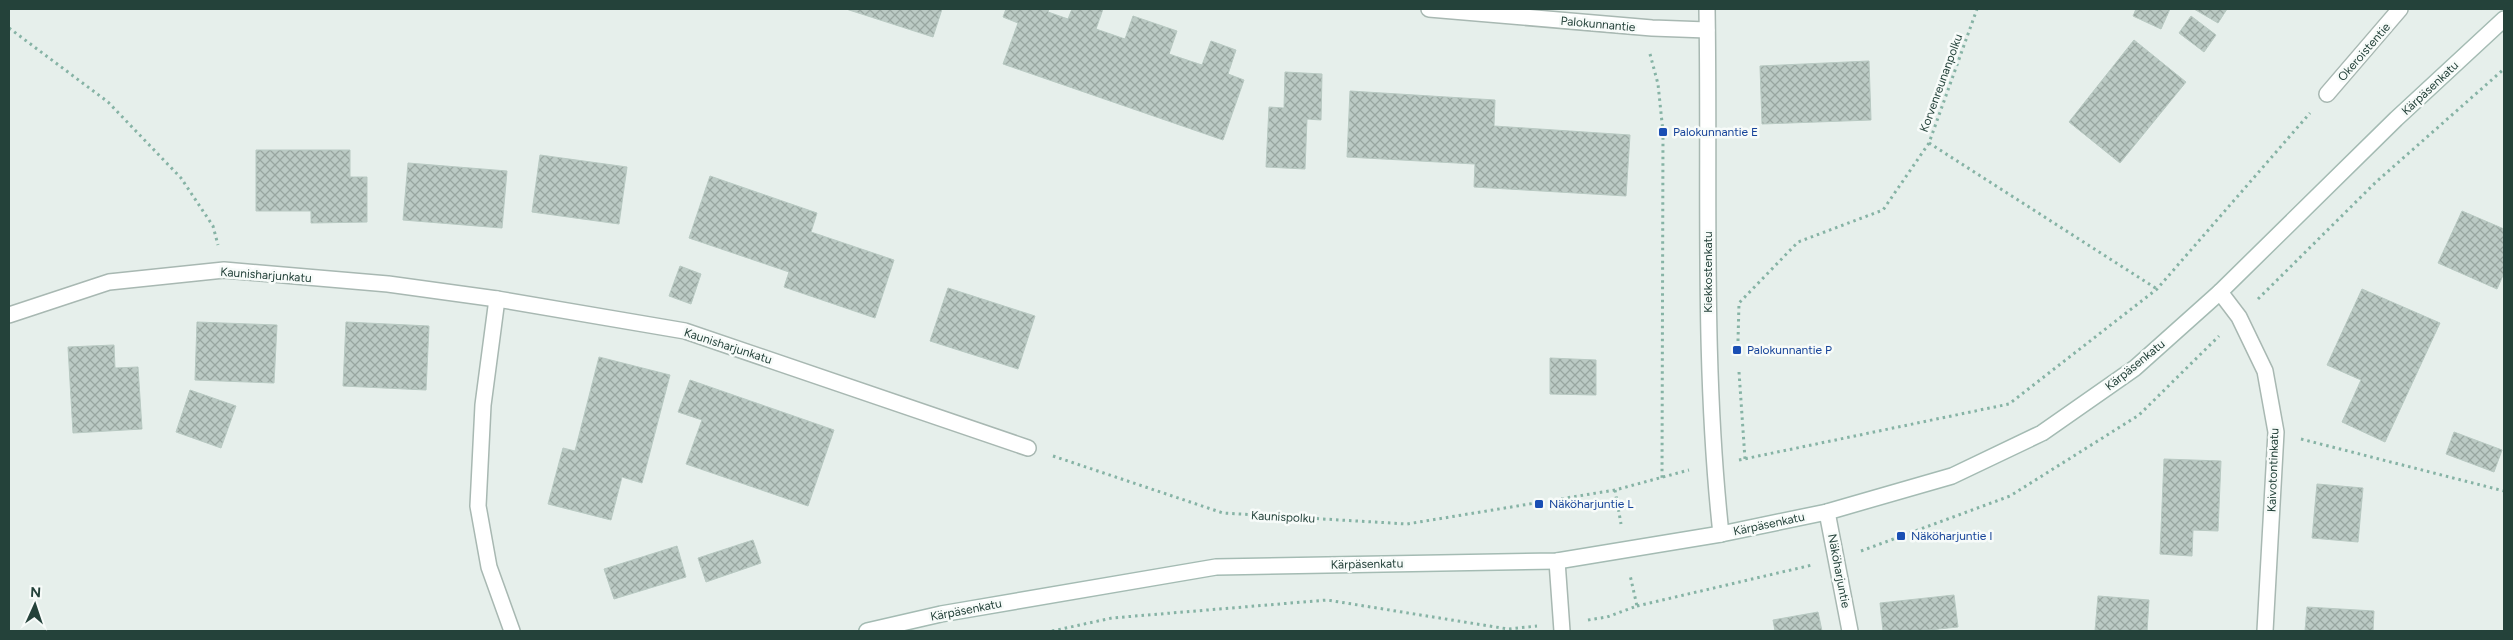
<svg xmlns="http://www.w3.org/2000/svg" width="2513" height="640" font-family="Figtree,sans-serif">
	<style>
		.building { fill: url(#building-cross-hatch); stroke: #b8c9c2 }
		.lines { fill: none; stroke-linecap: round; stroke-linejoin: round }
		.street-casing { stroke: #a8b8b2; stroke-width: 18 }
		.secondary-casing { stroke: #a4bbb3; stroke-width: 18 }
		.path { stroke: #86b3a5; stroke-width: 3; stroke-dasharray: 2.5 4; stroke-linecap: butt }
		.street { stroke: #fff; stroke-width: 15 }
		.secondary { stroke: #fff; stroke-width: 15 }
		.transit-dot { fill: #1a4fb4; stroke: #f7fbf9; stroke-width: 2 }
		.labels { text-anchor: middle; dominant-baseline: central; stroke-width: 5; stroke-linejoin: round; paint-order: stroke }
		.street-label { font-size: 12px; fill: #24423a; stroke: #f7fbf9 }
		.transit-label { font-size: 12px; fill: #164399; stroke: #f7fbf9; text-anchor: start }
	</style>
	<defs>
		<pattern id="building-cross-hatch" width="8" height="8" patternUnits="userSpaceOnUse" patternTransform="scale(1.25)"><rect width="8" height="8" fill="#bbcac4"/><path d="M0 0l8 8M0 8l8-8" fill="none" stroke="#98a6a0"/></pattern>
	</defs>
	<rect width="100%" height="100%" fill="#e6efeb"/>
	<g class="building">
		<polygon points="846,9 942,9 933,37"/>
		<polygon points="1006,9 1049,9 1048,12 1068,19 1072,9 1103,9 1096,29 1125,39 1133,16 1177,31 1169,54 1202,65 1211,41 1236,50 1228,74 1244,80 1223,140 1003,64 1018,23 1003,17"/>
		<polygon points="2136,9 2170,9 2161,29 2133,16"/>
		<polygon points="2194,9 2227,9 2218,23"/>
		<polygon points="2191,16 2216,35 2204,52 2179,33"/>
		<polygon points="2134,40 2186,82 2120,163 2069,122"/>
		<polygon points="1869,61 1871,120 1762,124 1760,66"/>
		<polygon points="1285,72 1322,74 1321,120 1307,119 1305,169 1266,167 1269,107 1284,108"/>
		<polygon points="1350,91 1495,100 1494,126 1630,135 1626,196 1474,187 1475,164 1347,157"/>
		<polygon points="256,150 350,150 350,177 367,177 367,222 311,223 311,211 256,211"/>
		<polygon points="540,155 627,167 619,224 532,212"/>
		<polygon points="408,163 507,171 502,228 403,220"/>
		<polygon points="710,176 817,213 811,232 894,260 875,318 784,287 789,272 689,238"/>
		<polygon points="2462,211 2504,229 2504,273 2497,289 2438,263"/>
		<polygon points="680,266 701,274 691,304 669,296"/>
		<polygon points="948,288 1035,316 1018,369 930,341"/>
		<polygon points="2362,289 2440,323 2385,442 2342,422 2361,380 2327,365"/>
		<polygon points="197,322 277,325 274,383 195,380"/>
		<polygon points="346,322 429,326 426,390 343,386"/>
		<polygon points="114,345 115,368 138,367 142,429 73,433 68,347"/>
		<polygon points="599,357 670,375 642,483 622,477 611,520 548,504 563,448 575,451"/>
		<polygon points="1550,358 1596,360 1596,395 1550,394"/>
		<polygon points="690,380 834,430 808,506 686,464 702,420 678,412"/>
		<polygon points="190,390 236,406 221,448 176,432"/>
		<polygon points="2454,432 2502,450 2494,472 2446,454"/>
		<polygon points="2164,459 2221,461 2218,531 2193,530 2192,556 2160,554"/>
		<polygon points="2317,484 2363,488 2358,542 2312,538"/>
		<polygon points="753,540 761,563 706,582 698,558"/>
		<polygon points="677,546 686,577 614,599 604,569"/>
		<polygon points="1954,595 1958,627 1919,631 1883,631 1880,603"/>
		<polygon points="2098,596 2149,600 2147,631 2095,631"/>
		<polygon points="2307,607 2374,611 2373,631 2305,631"/>
		<polygon points="1818,612 1822,631 1775,631 1773,620"/>
	</g>
	<g class="lines">
		<defs>
			<g id="street">
				<polyline points="1429,9 1652,28 1707,30"/>
				<path d="M1707,9C1710,184 1702,360 1721,534"/>
				<polyline points="2327,94 2400,9"/>
				<polyline points="2220,292 2239,317 2265,371 2276,432 2265,631"/>
				<polyline points="497,299 483,405 478,506 489,567 512,631"/>
				<polyline points="9,315 109,282 224,270 388,284 497,299 685,331 1028,448"/>
				<polyline points="1827,512 1850,631"/>
				<polyline points="1557,561 1562,631"/>
			</g>
			<polyline id="secondary" points="867,631 941,614 1216,567 1557,561 1721,534 1827,512 1952,476 2042,433 2135,368 2220,292 2396,119 2504,19"/>
		</defs>
		<use href="#street" class="street-casing"/>
		<use href="#secondary" class="secondary-casing"/>
		<g class="path">
			<polyline points="9,28 108,102 181,178 213,226 218,245"/>
			<polyline points="1650,54 1658,84 1663,132 1662,478"/>
			<polyline points="1929,143 2157,289"/>
			<polyline points="2258,299 2376,182 2504,69"/>
			<polyline points="1738,341 1739,303 1798,242 1883,210 1929,143 1977,9"/>
			<polyline points="1739,372 1745,459"/>
			<polyline points="2301,439 2504,491"/>
			<polyline points="1053,456 1223,513 1407,524 1615,490 1689,470"/>
			<polyline points="1739,460 2009,404 2157,289 2310,113"/>
			<polyline points="1615,490 1621,524"/>
			<polyline points="1861,551 2010,496 2139,415 2219,336"/>
			<polyline points="1637,606 1812,565"/>
			<polyline points="1588,620 1607,617 1637,606 1630,575"/>
			<polyline points="1052,631 1112,618 1327,600 1508,629 1537,626"/>
		</g>
		<use href="#street" class="street"/>
		<use href="#secondary" class="secondary"/>
	</g>
	<g class="transit-dot">
		<rect x="1658" y="127" width="10" height="10" rx="2.5"/>
		<rect x="1732" y="345" width="10" height="10" rx="2.5"/>
		<rect x="1534" y="499" width="10" height="10" rx="2.5"/>
		<rect x="1896" y="531" width="10" height="10" rx="2.5"/>
	</g>
	<g class="labels">
		<g class="street-label">
			<text transform="translate(1598 24) rotate(5)">Palokunnantie</text>
			<text transform="translate(2364 52) rotate(-49)">Okeroistentie</text>
			<text transform="translate(1941 83) rotate(-70)">Korvenreunanpolku</text>
			<text transform="translate(2430 88) rotate(-43)">Kärpäsenkatu</text>
			<text transform="translate(1708 272) rotate(-90)">Kiekkostenkatu</text>
			<text transform="translate(266 275) rotate(4)">Kaunisharjunkatu</text>
			<text transform="translate(728 346) rotate(18)">Kaunisharjunkatu</text>
			<text transform="translate(2135 365) rotate(-39)">Kärpäsenkatu</text>
			<text transform="translate(2273 470) rotate(-88)">Kaivotontinkatu</text>
			<text transform="translate(1283 517) rotate(3)">Kaunispolku</text>
			<text transform="translate(1769 524) rotate(-12)">Kärpäsenkatu</text>
			<text transform="translate(1367 564) rotate(-1)">Kärpäsenkatu</text>
			<text transform="translate(1839 571) rotate(79)">Näköharjuntie</text>
			<text transform="translate(966 610) rotate(-11)">Kärpäsenkatu</text>
		</g>
		<g class="transit-label">
			<text x="1673" y="132">Palokunnantie E</text>
			<text x="1747" y="350">Palokunnantie P</text>
			<text x="1549" y="504">Näköharjuntie L</text>
			<text x="1911" y="536">Näköharjuntie I</text>
		</g>
	</g>
	<rect width="2513" height="640" fill="none" stroke="#24423a" stroke-width="20"/>
	<g transform="translate(35 605) rotate(3)" stroke="#f7fbf9" stroke-width="4" paint-order="stroke">
	<path d="M0-4L9 19L0 12L-9 19Z" fill="#24423a"/>
	<text y="-8" font-size="14" font-weight="bold" text-anchor="middle" fill="#24423a">N</text>
	</g>
</svg>
